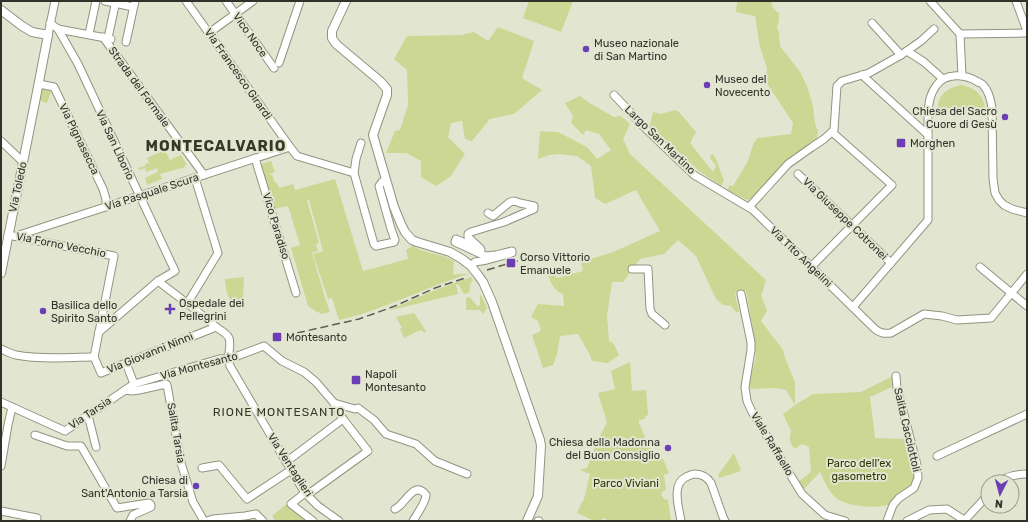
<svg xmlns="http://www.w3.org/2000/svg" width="1028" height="522" font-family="Rubik,sans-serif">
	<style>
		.green { fill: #cbd793 }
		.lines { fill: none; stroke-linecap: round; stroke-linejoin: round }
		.minor-casing { stroke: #909481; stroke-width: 9 }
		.major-casing { stroke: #909481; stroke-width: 10 }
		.minor { stroke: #fff; stroke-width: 7 }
		.major { stroke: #fff; stroke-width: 8 }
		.rail { stroke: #5d5e53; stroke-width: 1.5; stroke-dasharray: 8 4; stroke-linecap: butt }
		.poi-dot { fill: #6c3eb6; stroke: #e2e6d1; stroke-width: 1.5 }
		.labels { text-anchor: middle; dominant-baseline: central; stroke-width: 4; stroke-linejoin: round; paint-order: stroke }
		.street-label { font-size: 11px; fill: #31322a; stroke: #e2e6d1 }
		.poi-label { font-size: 11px; fill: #31322a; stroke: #e2e6d1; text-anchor: start }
		.park-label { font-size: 11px; fill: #2e3400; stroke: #e2e6d1 }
		.neighbourhood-label { font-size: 12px; letter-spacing: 1px; fill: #353827; stroke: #e2e6d1 }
		.district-label { font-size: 15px; font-weight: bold; letter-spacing: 1px; fill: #353827; stroke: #e2e6d1 }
	</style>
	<rect width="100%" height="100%" fill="#e2e6d1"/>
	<g class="green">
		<polygon points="529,1 573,1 561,32 523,18"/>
		<path d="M738,1H772C771,7 774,9 779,13V21L777,27L779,33L780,46L800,72L807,86L813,106L815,124L818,131L817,139L791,159L757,195L747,200L727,190L730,185L733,186L748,161L754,142L756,141L757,138L791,134L793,123L766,82L767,68L760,47L755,16L736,12L737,4Z"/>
		<polygon points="498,27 534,41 522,78 542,90 514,114 490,119 472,141 465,139 462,121 451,123 448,137 465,154 450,177 436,186 421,177 421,161 406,153 386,153 395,131 400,130 408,105 407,70 394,59 407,36 461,35 474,32 488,41"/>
		<path d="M961,85C975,88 982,93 985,108H938C938,94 948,88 961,85Z"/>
		<polygon points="47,87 51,92 47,103 39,100 42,89"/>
		<path d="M580,96L588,102L614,117L621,116L630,124L623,139L630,154L766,280C764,285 764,290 761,295L767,311L761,321L783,350L785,358L795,382V405L813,394L861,392L893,376L894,386L870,397L875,438L907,439C910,450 917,467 916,479C915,485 910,489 905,493C901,496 896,502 891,504C878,509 851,507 839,500C829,494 825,482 820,472L804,489L798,482L806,476L811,471L809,447L802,444L795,449C788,441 790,439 791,430L789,427L783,414L795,405L786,390L777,388L750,389V379L756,357L755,349L754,335L746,291L735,293L739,312H736L731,306L723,305L716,299L696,256L678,240L664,254L640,259L623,282H612L607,316L609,341L614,344L619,355L608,363L592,361L590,355L578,334L560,336L557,355L553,365L543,368L532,335L541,331L538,321L531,317L538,304L564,306V305L563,294C554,291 551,283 548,275L550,267L557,278L583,271L581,262L613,252L660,231L636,190L605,204L595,198L591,166L577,156L559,154L549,155L538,159L540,131L558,132L587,147L597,159L611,150L599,134L586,130L583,135L571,123L573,116L565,103Z"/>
		<path d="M675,110L679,112L696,132L690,143L713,172L716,166L710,158L711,155L713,154C718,161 720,172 724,180L721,186L699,171L650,125L653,112L661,114Z"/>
		<polygon points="165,150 170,160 181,155 187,165 185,165 185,167 160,174 162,179 147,185 145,178 158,172 157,168 146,172 145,168 139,170 138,168 145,166 145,164 149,163 147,158"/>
		<path d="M271,161L275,172L270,174V175H272L275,183H277L279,188L293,184L295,190L335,179L363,271L408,259L406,250L413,246C425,254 441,253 454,261L453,275L458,274H469C425,287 384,310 339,320L332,298L328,299L313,254L323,251L309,200H307L319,243L316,244L318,251L312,253L326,301L330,312L320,314L319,312H317L308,306L291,248L300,245L288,206L274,209L261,164Z"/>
		<path d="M244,277L243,302L235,304C226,297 226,290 225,279Z"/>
		<polygon points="471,277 473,281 471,282 469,293 464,294 458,284 456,285 458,294 387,311 435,290"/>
		<polygon points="480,295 481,295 487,308 483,314 480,310 466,310 466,298 470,297 477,306 480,305"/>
		<polygon points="414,313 426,331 424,333 422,330 416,332 404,338 400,329 402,328 396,317"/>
		<polygon points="630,362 632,391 646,390 648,415 645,416 645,419 639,420 639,423 649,447 656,458 663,459 669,473 664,475 666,490 663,491 661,495 664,499 668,500 671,521 611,521 603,518 601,521 594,521 577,513 582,502 584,499 590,474 579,470 587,468 597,442 607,422 598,393 615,389 611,371"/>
		<polygon points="734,453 741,471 719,478 718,475"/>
		<polygon points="288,503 309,521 276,521 272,516"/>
	</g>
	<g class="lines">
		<defs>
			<g id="minor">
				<polyline points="105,1 133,7"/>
				<polyline points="186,1 290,147 297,156 354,173"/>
				<polyline points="226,1 274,68"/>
				<polyline points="930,1 960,34 962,76"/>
				<polyline points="1016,1 1027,31"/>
				<polyline points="50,23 58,29 78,64 175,271 158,281 99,332"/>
				<polyline points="872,23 901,55"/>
				<polyline points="58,29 111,39"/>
				<polyline points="209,33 253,1"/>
				<polyline points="89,34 96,1"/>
				<polyline points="960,34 1027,33"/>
				<polyline points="48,35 55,1"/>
				<polyline points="103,37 204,175"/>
				<polyline points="108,38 116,1"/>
				<polyline points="126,42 135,1"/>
				<polyline points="907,51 924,62 943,79"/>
				<polyline points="279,63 300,1"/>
				<polyline points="862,75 928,135"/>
				<polyline points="39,84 54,87 103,189 106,199 106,207"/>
				<path d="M614,95L643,126L694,175L753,210L876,330C881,333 884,334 891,333L924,314L942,316L957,320L991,318L1027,274"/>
				<polyline points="1,141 23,162"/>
				<polyline points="361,143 356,159 354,173 374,244 376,246 394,242 395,240 391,229 379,186 382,182 386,180"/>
				<polyline points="255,158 296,293"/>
				<polyline points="798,174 891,263"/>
				<polyline points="749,207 788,164 812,147 824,139 834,130 837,86 842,81 869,73 901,55 921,41 934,29"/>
				<polyline points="8,235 114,256 94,357 101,373 216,327"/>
				<polyline points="16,236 290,147"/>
				<polyline points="471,266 475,262 487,260 512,253 512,251 496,255 485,256 455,242 456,239 481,250 480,248 468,237 468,234 471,232 504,222 534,209 534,206 520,203 514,201 510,202 493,216 488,213"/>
				<polyline points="811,267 892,185 832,132"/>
				<polyline points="980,267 1027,306"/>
				<polyline points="632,269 648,269 650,309 652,314 665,325"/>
				<path d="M158,281C177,296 197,310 215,326C219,330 226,332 229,338C232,347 226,356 230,366L291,470L305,493L318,506L339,521"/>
				<polyline points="741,294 751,342 751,350 745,387 747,401 752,412 802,494 825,515 845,521"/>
				<polyline points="187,304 218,253 195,178"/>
				<path d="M853,307L928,220V112C929,102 930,94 936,86C945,72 966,74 978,82C980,83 982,83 983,85C988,90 991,101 992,108L993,179L995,193L999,200L1004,205L1012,209L1027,213"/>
				<path d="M1,349C6,351 11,354 16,355C41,360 69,357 94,357"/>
				<polyline points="126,363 134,384"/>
				<polyline points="125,390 132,391 139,390 166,384 167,385 181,463 193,502 204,521"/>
				<polyline points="1,402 65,431 134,384 219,359 232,358 264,346 282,361 304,372 316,382 334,403 343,419 368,451 307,495"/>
				<polyline points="334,403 355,409 358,408 374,420 386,434 416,444 435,461 467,474"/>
				<polyline points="88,415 96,447"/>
				<polyline points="35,435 67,446 81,446 117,508 149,503 151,505 151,507 133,515 130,521"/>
				<polyline points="937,456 1027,414"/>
				<polyline points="286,462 343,419"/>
				<polyline points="1,466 8,425 12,407"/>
				<polyline points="202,468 219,465 247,499 291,470"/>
				<path d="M1000,482C1006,476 1019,474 1027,474"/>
				<polyline points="305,493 291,504 313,521"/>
				<path d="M395,509C405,505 414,479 426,495C426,502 417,514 413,521"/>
				<polyline points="1,511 37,518"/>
				<polyline points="207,521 213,519 245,516 256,514 263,521"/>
				<polyline points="538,521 539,521"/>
				<path d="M681,521C679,508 671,484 686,477C688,476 692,474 695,474C702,474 707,477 711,483L723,517L725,521"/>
				<polyline points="887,521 893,505 899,498 914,488 918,478 917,465 897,388 896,376"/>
				<polyline points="907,521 929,510 947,509 964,520"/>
				<polyline points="964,521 988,495"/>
			</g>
			<g id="major">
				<polyline points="346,1 332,31 332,38 336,44 380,81 387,89 387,95 373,135 394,207 401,224 405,232 412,240 417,242 450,252 462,259 471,266 478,275 483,282 492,302 540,440 541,446 538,496 527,521"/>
				<polyline points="1,10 22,26 32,32 48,35 36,97 1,273"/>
			</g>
		</defs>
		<use href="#minor" class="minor-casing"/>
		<use href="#major" class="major-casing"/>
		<use href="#minor" class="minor"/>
		<use href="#major" class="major"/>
		<g class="rail">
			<polyline points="487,270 520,260"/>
			<polyline points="297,333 359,319 373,314 395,306 435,288 465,278"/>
		</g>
	</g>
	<g class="poi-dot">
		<circle cx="586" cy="49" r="4"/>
		<circle cx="707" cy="85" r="4"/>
		<circle cx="1005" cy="117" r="4"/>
		<rect x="896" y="138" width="10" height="10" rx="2"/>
		<rect x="506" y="258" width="10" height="10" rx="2"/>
		<path d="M168 303h4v4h4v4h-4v4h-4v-4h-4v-4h4z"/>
		<circle cx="43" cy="311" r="4"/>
		<rect x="272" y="332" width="10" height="10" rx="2"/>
		<rect x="351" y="375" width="10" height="10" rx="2"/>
		<circle cx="668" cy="448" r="4"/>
		<circle cx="196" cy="486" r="4"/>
	</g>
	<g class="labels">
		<g class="street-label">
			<text transform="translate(250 35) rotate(55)">Vico Noce</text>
			<text transform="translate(238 74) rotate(55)">Via Francesco Girardi</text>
			<text transform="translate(139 87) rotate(54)">Strada del Formale</text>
			<text transform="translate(79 139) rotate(64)">Via Pignasecca</text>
			<text transform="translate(660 140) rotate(44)">Largo San Martino</text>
			<text transform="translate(115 145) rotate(65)">Via San Liborio</text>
			<text transform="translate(18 187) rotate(-78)">Via Toledo</text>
			<text transform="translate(152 192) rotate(-18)">Via Pasquale Scura</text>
			<text transform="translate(845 219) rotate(44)">Via Giuseppe Cotronei</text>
			<text transform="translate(276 226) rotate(73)">Vico Paradiso</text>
			<text transform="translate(61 245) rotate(11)">Via Forno Vecchio</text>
			<text transform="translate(801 257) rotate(44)">Via Tito Angelini</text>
			<text transform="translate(150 353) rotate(-22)">Via Giovanni Ninni</text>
			<text transform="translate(199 366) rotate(-15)">Via Montesanto</text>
			<text transform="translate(90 413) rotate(-34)">Via Tarsia</text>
			<text transform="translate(907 430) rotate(77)">Salita Cacciottoli</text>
			<text transform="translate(176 433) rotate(80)">Salita Tarsia</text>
			<text transform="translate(772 444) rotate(59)">Viale Raffaello</text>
			<text transform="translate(290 465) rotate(57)">Via Ventaglieri</text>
		</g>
		<g class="poi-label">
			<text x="594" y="43">Museo nazionale<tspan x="594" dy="13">di San Martino</tspan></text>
			<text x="715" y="79">Museo del<tspan x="715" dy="13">Novecento</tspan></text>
			<text x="997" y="111" text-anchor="end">Chiesa del Sacro<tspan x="997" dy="13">Cuore di Gesù</tspan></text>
			<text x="910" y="143">Morghen</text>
			<text x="520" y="257">Corso Vittorio<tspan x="520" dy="13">Emanuele</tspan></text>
			<text x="179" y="303">Ospedale dei<tspan x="179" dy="13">Pellegrini</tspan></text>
			<text x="51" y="305">Basilica dello<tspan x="51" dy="13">Spirito Santo</tspan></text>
			<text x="286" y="337">Montesanto</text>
			<text x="365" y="374">Napoli<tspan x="365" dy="13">Montesanto</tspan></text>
			<text x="660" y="442" text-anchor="end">Chiesa della Madonna<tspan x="660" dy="13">del Buon Consiglio</tspan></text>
			<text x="188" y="480" text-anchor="end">Chiesa di<tspan x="188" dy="13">Sant'Antonio a Tarsia</tspan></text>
		</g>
		<g class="park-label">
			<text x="859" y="463">Parco dell’ex<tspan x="859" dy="13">gasometro</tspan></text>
			<text x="626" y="483">Parco Viviani</text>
		</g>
		<g class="neighbourhood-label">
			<text x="279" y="412">RIONE MONTESANTO</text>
		</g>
		<g class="district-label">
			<text x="216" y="146">MONTECALVARIO</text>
		</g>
	</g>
	<rect width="1028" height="522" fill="none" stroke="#31322a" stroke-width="4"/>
	<g transform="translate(1000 494) rotate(186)"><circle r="19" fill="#e2e6d1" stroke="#9b9e8e"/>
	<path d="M0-3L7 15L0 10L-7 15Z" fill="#6c3eb6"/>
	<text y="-6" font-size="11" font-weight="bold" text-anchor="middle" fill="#31322a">N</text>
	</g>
</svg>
